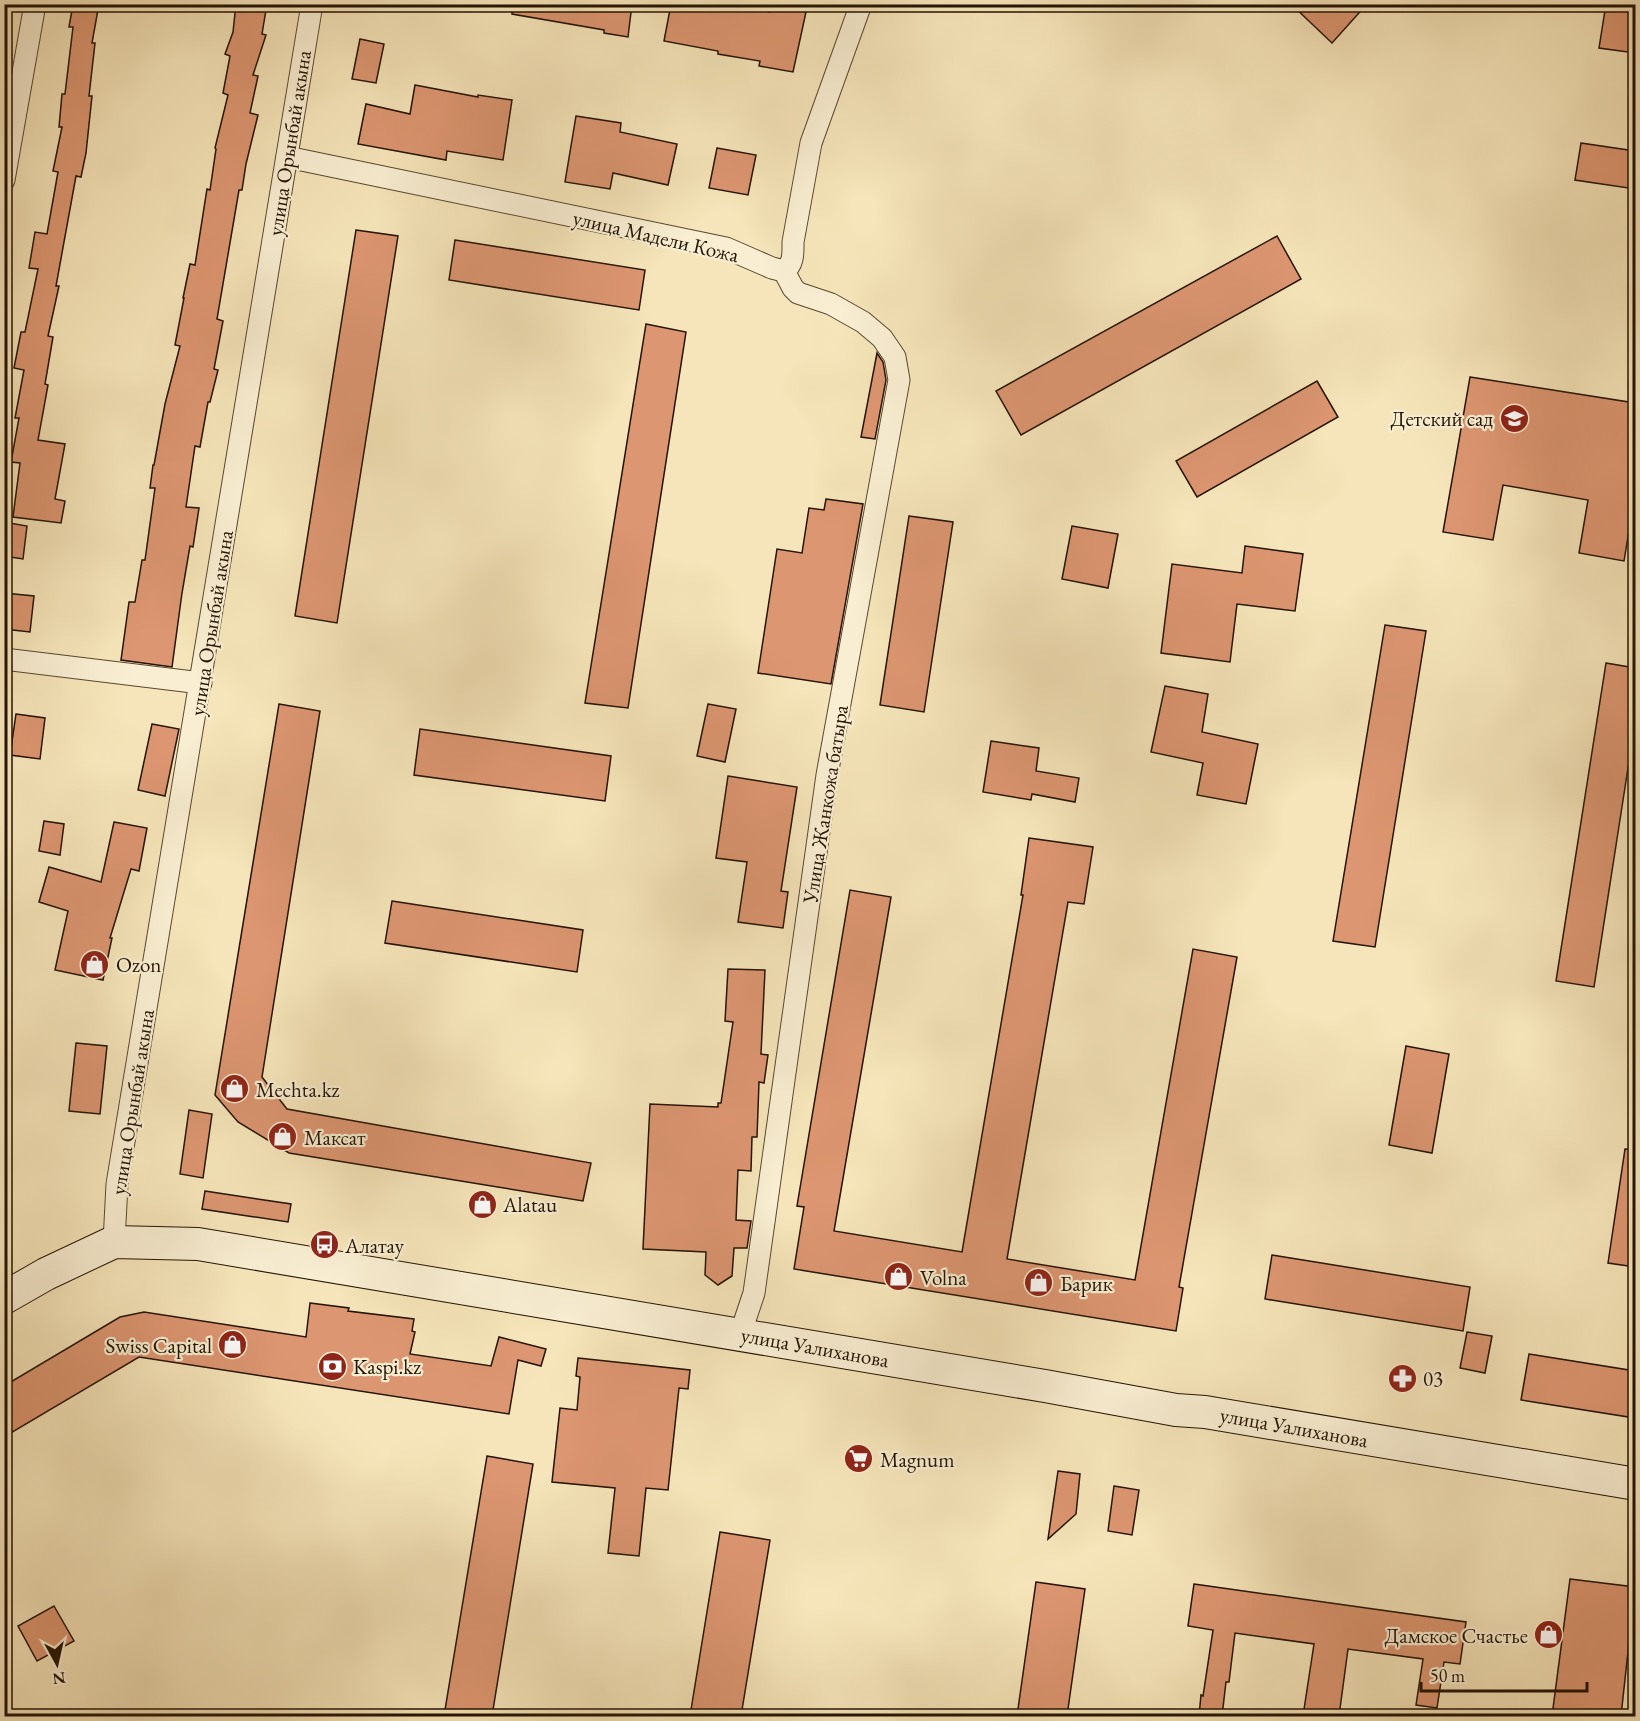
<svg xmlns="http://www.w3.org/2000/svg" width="1640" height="1721" font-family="'EB Garamond',serif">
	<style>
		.building { fill: #dc9671; stroke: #231302; stroke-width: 1.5 }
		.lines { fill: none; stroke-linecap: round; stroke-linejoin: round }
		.minor-casing { stroke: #584830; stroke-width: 23 }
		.secondary-casing { stroke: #231302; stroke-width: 34 }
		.minor { stroke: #f9eed2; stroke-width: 21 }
		.secondary { stroke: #f9eed2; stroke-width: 32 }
		.labels { text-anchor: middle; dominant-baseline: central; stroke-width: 4.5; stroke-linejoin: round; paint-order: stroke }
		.street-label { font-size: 21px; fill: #231302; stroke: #f9eed2 }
		.poi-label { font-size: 21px; fill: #231302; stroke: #f9eed2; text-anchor: start }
	</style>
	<rect width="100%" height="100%" fill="#f6e5ba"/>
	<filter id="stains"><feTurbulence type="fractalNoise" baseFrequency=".00333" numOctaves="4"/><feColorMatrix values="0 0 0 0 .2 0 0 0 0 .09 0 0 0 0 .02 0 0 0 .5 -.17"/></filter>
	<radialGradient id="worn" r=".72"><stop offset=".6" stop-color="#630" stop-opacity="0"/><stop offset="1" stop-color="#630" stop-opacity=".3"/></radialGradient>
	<g class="building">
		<polygon points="73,4 99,4 92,43 95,43 89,96 92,96 86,153 81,177 76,176 56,286 59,286 48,336 53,337 45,384 48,385 38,440 65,444 55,499 65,501 61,523 13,517 20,463 11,462 19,418 15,418 24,370 14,368 21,332 25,332 38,269 29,268 35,232 47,234 58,172 53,171 62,127 59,127 62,94 65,94 73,27 69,27"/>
		<polygon points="236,4 267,4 262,34 266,35 253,75 258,76 250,113 258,115 246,164 242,190 239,190 217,319 223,321 214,369 218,370 210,402 208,402 200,447 195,446 186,507 199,508 193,547 190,546 182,593 172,667 121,660 129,602 135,602 142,560 145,560 155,488 150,488 153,465 154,465 165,404 180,346 175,345 184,298 183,298 190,264 195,265 207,189 210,190 216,149 215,148 228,95 223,93 230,56 225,54 233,32"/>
		<polygon points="512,4 632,4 628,37 604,33 604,30 512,14"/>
		<polygon points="671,4 726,4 770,12 772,5 806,12 793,72 759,66 760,61 718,54 718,51 664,41"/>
		<polygon points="1291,4 1367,4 1332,43"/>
		<polygon points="1606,4 1635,7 1635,53 1599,48"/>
		<polygon points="360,39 384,44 376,83 352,79"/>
		<polygon points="415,85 478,97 478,95 512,100 503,160 447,151 446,160 358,144 366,104 410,114"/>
		<polygon points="576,116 621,123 620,132 677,144 668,185 613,173 610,189 565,182"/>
		<polygon points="1581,143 1635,151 1635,189 1575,180"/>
		<polygon points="717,148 756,155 748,195 709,188"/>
		<polygon points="356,230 398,236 337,623 295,616"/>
		<polygon points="1277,236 1301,279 1021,435 996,391"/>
		<polygon points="455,240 645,270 639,310 449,280"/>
		<polygon points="646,324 686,332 628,708 585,703"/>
		<polygon points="877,353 883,362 886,380 875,439 861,437"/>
		<polygon points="1470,377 1635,403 1635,495 1624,561 1579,553 1588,500 1503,485 1493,540 1443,532"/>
		<polygon points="1317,381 1338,417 1197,497 1176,461"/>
		<polygon points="826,499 863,504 831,684 758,673 777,549 802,553 809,508 824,510"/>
		<polygon points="909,516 953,522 924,712 880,705"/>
		<polygon points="4,522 27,526 23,559 4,556"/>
		<polygon points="1072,526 1118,534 1108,588 1062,579"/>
		<polygon points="1245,546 1303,554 1295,611 1237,604 1230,662 1161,653 1172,564 1242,573"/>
		<polygon points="4,593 34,596 30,632 4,629"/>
		<polygon points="1385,625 1426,631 1375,947 1333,941"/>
		<polygon points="1606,663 1635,668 1635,723 1594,987 1556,981"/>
		<polygon points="1165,686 1208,694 1202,732 1258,744 1246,804 1197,795 1203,763 1151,752"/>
		<polygon points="279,704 320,711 262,1077 287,1109 591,1163 583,1201 289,1153 238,1122 215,1095"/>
		<polygon points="708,704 736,709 725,762 697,756"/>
		<polygon points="16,714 45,718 40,759 10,755"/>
		<polygon points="152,724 179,729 165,796 138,790"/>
		<polygon points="420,729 611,756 605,801 414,775"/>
		<polygon points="991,741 1039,748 1036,771 1079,778 1075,802 1032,794 1031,800 983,792"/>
		<polygon points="728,776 797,787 781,891 788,892 783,928 738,922 747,862 716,858"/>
		<polygon points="44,821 64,824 60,855 39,851"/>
		<polygon points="114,822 147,828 139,871 131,869 110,938 112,938 103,980 55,970 68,911 39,902 49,867 101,882"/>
		<polygon points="1029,838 1093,847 1084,904 1068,902 1007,1259 1135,1280 1193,949 1237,957 1179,1287 1183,1288 1176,1331 794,1269 804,1207 797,1206 850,890 891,897 834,1231 962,1252 1023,895 1021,895"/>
		<polygon points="392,901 583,930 577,972 385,943"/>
		<polygon points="728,969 765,970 761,1054 768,1055 764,1083 759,1082 757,1137 752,1137 751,1171 738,1170 736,1220 751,1221 747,1248 734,1248 732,1276 718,1285 705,1275 706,1252 643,1249 650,1104 718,1107 718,1103 721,1103 733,1022 725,1021"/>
		<polygon points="76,1043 107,1046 100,1114 69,1111"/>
		<polygon points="1406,1046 1449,1054 1432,1153 1389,1145"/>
		<polygon points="189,1110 212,1114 203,1178 180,1174"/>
		<polygon points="1625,1149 1635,1150 1635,1267 1608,1263"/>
		<polygon points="205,1191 291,1204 288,1222 202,1209"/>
		<polygon points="1272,1255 1470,1287 1463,1331 1265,1299"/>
		<polygon points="310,1303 349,1308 348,1311 414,1319 412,1331 415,1332 410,1354 491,1366 499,1337 546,1349 541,1366 518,1360 509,1414 139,1357 4,1437 4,1386 120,1317 144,1312 306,1337"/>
		<polygon points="1467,1332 1492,1336 1485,1373 1460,1368"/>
		<polygon points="1529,1354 1635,1371 1635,1418 1521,1400"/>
		<polygon points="578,1358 690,1370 688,1389 679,1388 668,1490 646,1488 639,1556 608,1553 615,1488 552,1482 560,1408 577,1410 580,1377 576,1376"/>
		<polygon points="487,1456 533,1464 492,1716 444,1716"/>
		<polygon points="1058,1471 1080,1474 1076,1514 1048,1539"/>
		<polygon points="1114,1486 1139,1490 1132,1535 1108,1531"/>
		<polygon points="720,1532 770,1540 741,1716 690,1716"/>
		<polygon points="1570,1579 1635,1587 1621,1716 1552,1716"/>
		<polygon points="1036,1582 1085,1589 1067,1716 1017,1716"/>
		<polygon points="1194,1584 1466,1622 1460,1664 1444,1662 1437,1708 1416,1705 1423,1659 1348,1649 1339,1716 1303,1716 1314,1644 1235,1633 1229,1682 1226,1682 1222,1716 1199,1716 1201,1695 1203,1696 1213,1630 1188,1626"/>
		<polygon points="54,1606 74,1641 37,1661 18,1626"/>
	</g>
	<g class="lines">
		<defs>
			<g id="minor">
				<path d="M287,157L726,248L772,268L784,271C794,264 793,253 793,242L811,143L861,4"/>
				<polyline points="4,180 35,4"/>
				<polyline points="4,659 201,683"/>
				<polyline points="114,1242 117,1184 312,4"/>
				<polyline points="740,1335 754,1293 827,775 899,380 895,357 882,338 863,322 831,304 798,293 793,288 784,271"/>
			</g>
			<polyline id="secondary" points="4,1298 46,1274 114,1242 198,1244 1045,1386 1176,1410 1205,1412 1636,1484"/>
		</defs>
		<use href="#minor" class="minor-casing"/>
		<use href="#secondary" class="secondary-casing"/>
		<use href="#minor" class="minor"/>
		<use href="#secondary" class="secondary"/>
	</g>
	<defs>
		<symbol id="school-disc" viewBox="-11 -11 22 22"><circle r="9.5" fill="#8f2418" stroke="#f9eed2"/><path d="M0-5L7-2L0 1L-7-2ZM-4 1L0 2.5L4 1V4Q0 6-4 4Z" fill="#fff"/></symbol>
		<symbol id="shop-disc" viewBox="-11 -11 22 22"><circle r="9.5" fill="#8f2418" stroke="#f9eed2"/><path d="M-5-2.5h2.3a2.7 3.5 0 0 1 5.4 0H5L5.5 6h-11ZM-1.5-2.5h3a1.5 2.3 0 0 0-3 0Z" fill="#fff"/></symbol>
		<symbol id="bus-disc" viewBox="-11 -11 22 22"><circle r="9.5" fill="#8f2418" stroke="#f9eed2"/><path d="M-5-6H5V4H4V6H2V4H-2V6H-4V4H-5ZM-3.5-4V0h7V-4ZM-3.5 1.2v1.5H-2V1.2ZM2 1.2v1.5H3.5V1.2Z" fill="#fff"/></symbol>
		<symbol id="bank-disc" viewBox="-11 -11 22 22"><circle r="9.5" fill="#8f2418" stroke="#f9eed2"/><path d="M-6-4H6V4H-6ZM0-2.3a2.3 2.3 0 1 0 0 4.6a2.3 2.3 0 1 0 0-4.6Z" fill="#fff"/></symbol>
		<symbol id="pharmacy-disc" viewBox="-11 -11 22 22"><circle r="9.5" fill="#8f2418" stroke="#f9eed2"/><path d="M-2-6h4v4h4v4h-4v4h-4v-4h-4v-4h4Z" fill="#fff"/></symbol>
		<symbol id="supermarket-disc" viewBox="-11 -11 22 22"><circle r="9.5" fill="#8f2418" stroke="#f9eed2"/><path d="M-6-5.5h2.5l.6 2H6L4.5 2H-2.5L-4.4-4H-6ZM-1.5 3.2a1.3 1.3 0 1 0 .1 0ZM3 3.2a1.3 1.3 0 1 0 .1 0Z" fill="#fff"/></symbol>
	</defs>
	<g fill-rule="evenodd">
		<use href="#school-disc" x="1498" y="402" width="33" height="33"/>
		<use href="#shop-disc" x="78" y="948" width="33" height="33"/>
		<use href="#shop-disc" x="218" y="1072" width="33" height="33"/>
		<use href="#shop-disc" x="266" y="1120" width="33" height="33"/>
		<use href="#shop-disc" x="466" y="1188" width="33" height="33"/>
		<use href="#bus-disc" x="308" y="1228" width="33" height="33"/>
		<use href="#shop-disc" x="882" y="1260" width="33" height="33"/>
		<use href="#shop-disc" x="1022" y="1266" width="33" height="33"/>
		<use href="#shop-disc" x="216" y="1328" width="33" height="33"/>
		<use href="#bank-disc" x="316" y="1350" width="33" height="33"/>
		<use href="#pharmacy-disc" x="1386" y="1362" width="33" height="33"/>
		<use href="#supermarket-disc" x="842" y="1442" width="33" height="33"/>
		<use href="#shop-disc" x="1532" y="1618" width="33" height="33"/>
	</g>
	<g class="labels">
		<g class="street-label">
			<text transform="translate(289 143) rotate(-81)">улица Орынбай акына</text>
			<text transform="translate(656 236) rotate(13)">улица Мадели Кожа</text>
			<text transform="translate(211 623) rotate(-81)">улица Орынбай акына</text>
			<text transform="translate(825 804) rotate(-81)">Улица Жанкожа батыра</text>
			<text transform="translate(132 1102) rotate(-81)">улица Орынбай акына</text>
			<text transform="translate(815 1347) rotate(10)">улица Уалиханова</text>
			<text transform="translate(1294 1427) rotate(10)">улица Уалиханова</text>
		</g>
		<g class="poi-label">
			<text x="1493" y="418" text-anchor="end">Детский сад</text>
			<text x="116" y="964">Ozon</text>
			<text x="256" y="1089">Mechta.kz</text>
			<text x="304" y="1137">Максат</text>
			<text x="503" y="1204">Alatau</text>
			<text x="345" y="1245">Алатау</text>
			<text x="920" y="1277">Volna</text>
			<text x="1060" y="1283">Барик</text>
			<text x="212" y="1345" text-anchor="end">Swiss Capital</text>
			<text x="353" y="1366">Kaspi.kz</text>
			<text x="1423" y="1378">03</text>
			<text x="880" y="1459">Magnum</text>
			<text x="1528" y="1635" text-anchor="end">Дамское Счастье</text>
		</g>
	</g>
	<rect width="1640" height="1721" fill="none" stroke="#f6e5ba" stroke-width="24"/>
	<rect x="6" y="6" width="1628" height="1709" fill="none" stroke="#231302" stroke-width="3"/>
	<rect x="12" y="12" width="1616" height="1697" fill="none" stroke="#231302" stroke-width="1.5"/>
	<g transform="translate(57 1664) rotate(172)" stroke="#f9eed2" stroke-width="4.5" paint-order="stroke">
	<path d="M0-4.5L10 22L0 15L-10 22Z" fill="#231302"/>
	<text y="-9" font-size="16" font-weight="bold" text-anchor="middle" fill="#231302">N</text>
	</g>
	<path d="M1421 1682v9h166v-9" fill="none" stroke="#231302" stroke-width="3"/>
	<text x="1430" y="1682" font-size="18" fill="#231302" stroke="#f9eed2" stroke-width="4.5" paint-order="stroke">50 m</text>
	<rect width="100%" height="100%" filter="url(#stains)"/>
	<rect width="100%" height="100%" fill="url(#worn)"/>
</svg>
